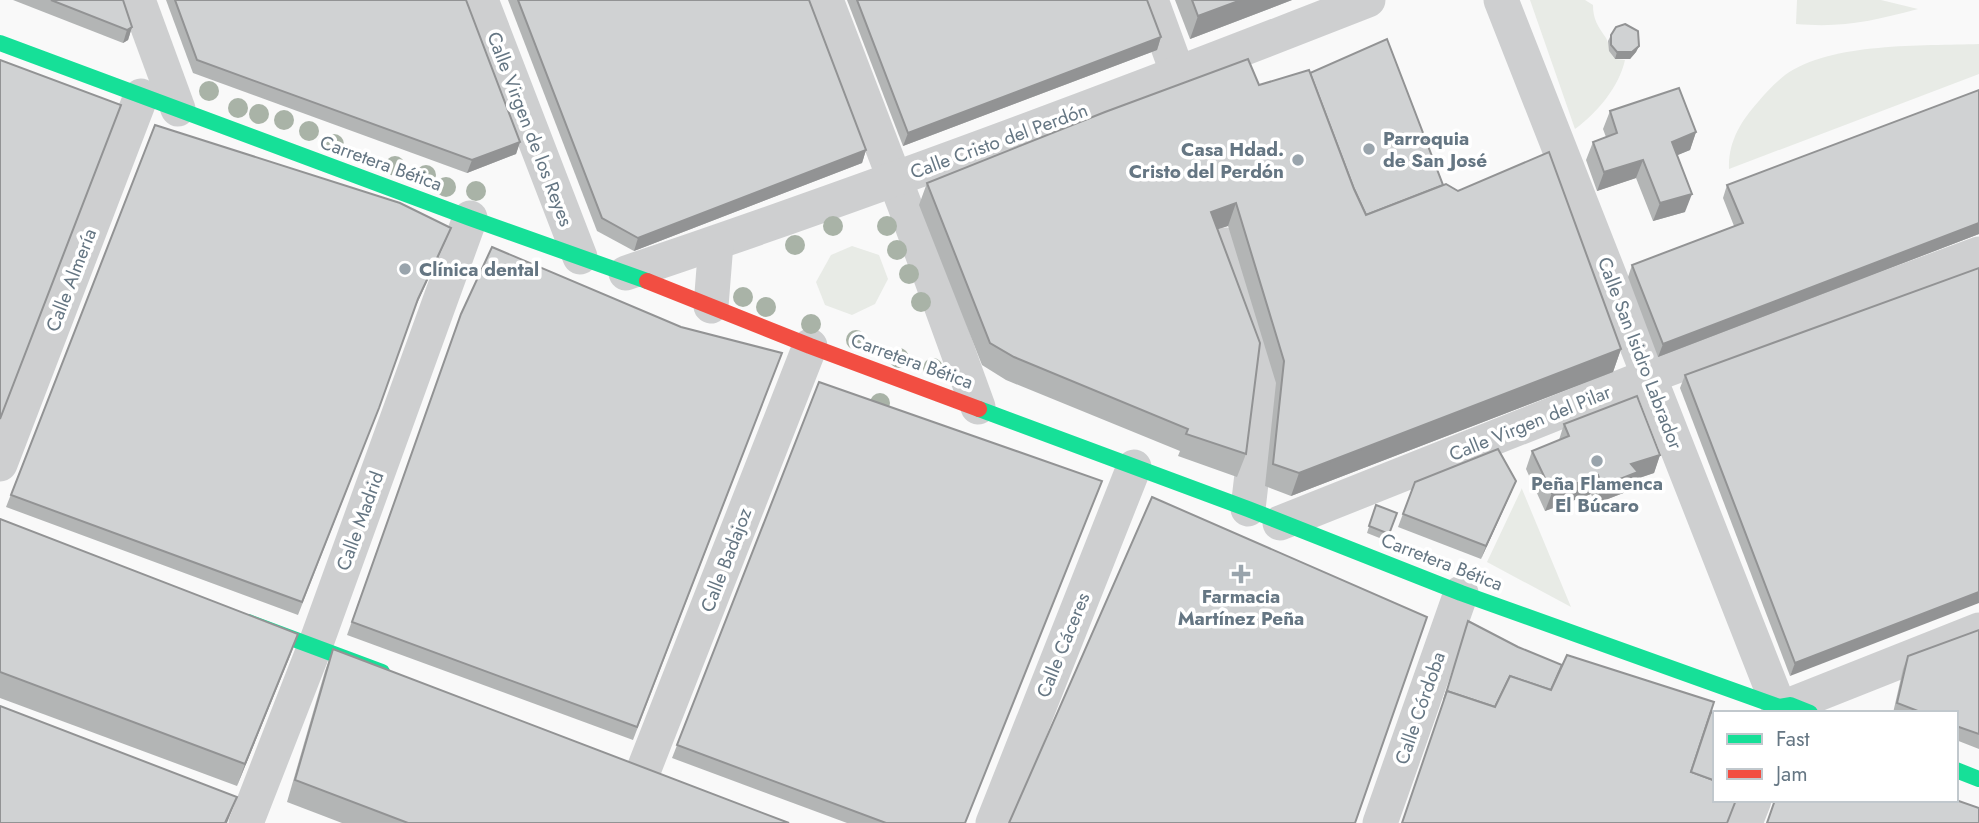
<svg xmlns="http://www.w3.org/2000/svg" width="1979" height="823" font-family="Jost,sans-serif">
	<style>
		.green { fill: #e8ebe6 }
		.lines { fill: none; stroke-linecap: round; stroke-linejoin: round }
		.street { stroke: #cecfd0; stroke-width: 35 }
		.fast { stroke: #16e098; stroke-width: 16 }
		.jam { stroke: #f24e42; stroke-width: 16 }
		.tree { fill: #a9b3a7 }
		.wall { fill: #b3b5b5 }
		.shaded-wall { fill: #929394 }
		.building { fill: #d0d2d3; stroke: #929394; stroke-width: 2 }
		.poi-dot { fill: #99a4ac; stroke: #fff; stroke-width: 2.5 }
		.labels { text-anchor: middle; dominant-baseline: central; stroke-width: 7; stroke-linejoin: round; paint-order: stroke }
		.street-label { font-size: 19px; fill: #657683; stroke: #fff }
		.poi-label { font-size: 19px; font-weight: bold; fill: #657683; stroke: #fff; text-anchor: start }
	</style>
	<rect width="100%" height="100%" fill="#f9f9f9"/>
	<g class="green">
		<path d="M1530,0H1585L1593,5C1593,20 1598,26 1606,38C1610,45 1608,52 1615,59L1625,60C1619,87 1597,113 1575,129Z"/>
		<path d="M1797,0H1881L1918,9C1873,21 1843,28 1796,24Z"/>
		<path d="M1979,44V74L1729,169C1728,142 1741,121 1758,102C1766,92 1775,83 1785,75C1831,42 1923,46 1979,44Z"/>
		<polygon points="852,246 879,255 888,279 875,304 852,315 825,305 816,282 831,255"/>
		<polygon points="1522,488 1522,489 1571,607 1487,562"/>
	</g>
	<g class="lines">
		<g class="street">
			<polyline points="138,0 178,109"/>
			<polyline points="481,0 580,257"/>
			<polyline points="826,0 905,206 978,407"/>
			<polyline points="1151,0 1178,74"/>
			<polyline points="1501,0 1779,707"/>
			<polyline points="1225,245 1263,379 1248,509"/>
			<path d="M626,273C876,189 1123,96 1368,0"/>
			<polyline points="711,306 716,243"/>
			<polyline points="0,464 141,96"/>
			<polyline points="1280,523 1649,376 1979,254"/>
			<polyline points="1787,713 1790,705 1979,630"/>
			<polyline points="642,774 810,346"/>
			<polyline points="246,823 315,646 470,218"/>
			<polyline points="993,823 1134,467"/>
			<polyline points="1380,823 1461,593"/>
			<polyline points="1745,823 1754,800"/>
		</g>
		<g class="fast">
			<polyline points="0,43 470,218 647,281"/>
			<polyline points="979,409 1248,509 1461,593 1779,707 1790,705 1810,713"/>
			<polyline points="248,622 382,672"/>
			<polyline points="1956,770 1979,779"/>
		</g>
		<polyline class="jam" points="647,281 810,346 979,409"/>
	</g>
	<g class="tree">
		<circle cx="209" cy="91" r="10"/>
		<circle cx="238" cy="108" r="10"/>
		<circle cx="259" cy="114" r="10"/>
		<circle cx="284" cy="120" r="10"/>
		<circle cx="309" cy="131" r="10"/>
		<circle cx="334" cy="144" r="10"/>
		<circle cx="395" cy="166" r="10"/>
		<circle cx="426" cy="175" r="10"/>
		<circle cx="446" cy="187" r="10"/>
		<circle cx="476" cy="191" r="10"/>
		<circle cx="833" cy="226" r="10"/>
		<circle cx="887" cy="226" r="10"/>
		<circle cx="795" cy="245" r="10"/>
		<circle cx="897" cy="250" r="10"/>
		<circle cx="909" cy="274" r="10"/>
		<circle cx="743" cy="297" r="10"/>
		<circle cx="921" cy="302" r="10"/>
		<circle cx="766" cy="307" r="10"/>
		<circle cx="811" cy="324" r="10"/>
		<circle cx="856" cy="340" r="10"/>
		<circle cx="899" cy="358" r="10"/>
		<circle cx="933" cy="368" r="10"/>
		<circle cx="880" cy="403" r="10"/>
	</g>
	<g class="wall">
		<polygon points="13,0 123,0 132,27 128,40 123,43"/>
		<polygon points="166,0 466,0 520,142 516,154 467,173 193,73"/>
		<polygon points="508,0 809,0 866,150 862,163 634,251 597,231"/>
		<polygon points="847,0 1147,0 1161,37 1157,50 903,146"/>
		<polygon points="1175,0 1292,0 1190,39"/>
		<polygon points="1611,35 1639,46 1636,52 1630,59 1615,59 1609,51 1608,41"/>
		<polygon points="1310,73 1443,185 1458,191 1621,349 1613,372 1291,496 1265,486 1276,383 1228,226 1217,229 1246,454 1237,477 1178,456 1180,451 1006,380 982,365 919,205 927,183 1259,85"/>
		<polygon points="1979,90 1979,234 1658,357 1628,277 1632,265 1734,226 1723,198 1727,185"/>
		<polygon points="1610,111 1696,132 1690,150 1677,155 1685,212 1653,221 1636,178 1597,191 1586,160 1593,142 1606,137 1603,129"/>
		<polygon points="155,125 446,240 413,311 374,421 298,615 6,507"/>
		<polygon points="1979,268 1790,676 1680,388 1685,375"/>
		<polygon points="461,314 681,327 782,353 633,740 347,635"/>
		<polygon points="819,382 966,823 847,823 672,758"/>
		<polygon points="1564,424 1660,455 1654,473 1636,479 1631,490 1595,504 1591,494 1545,511 1526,469 1532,451 1559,440"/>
		<polygon points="1516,481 1511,493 1481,559 1398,527 1415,482"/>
		<polygon points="1376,505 1397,513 1387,541 1367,533"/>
		<polygon points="0,519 298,634 237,786 0,698"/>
		<polygon points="1979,630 1979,749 1956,740 1956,713 1893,713 1903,669 1908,656"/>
		<polygon points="333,649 789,823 342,823 287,802 325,671"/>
	</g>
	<g class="shaded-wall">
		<polygon points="1241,0 1292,0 1190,39 1198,16"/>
		<polygon points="132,27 128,40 123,43 127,30"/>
		<polygon points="1161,37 1157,50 903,146 908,133"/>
		<polygon points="1639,46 1636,52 1630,59 1615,59 1617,52"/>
		<polygon points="1696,132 1690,150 1666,160 1672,142"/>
		<polygon points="520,142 516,154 467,173 472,160"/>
		<polygon points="866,150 862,163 634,251 638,238"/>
		<polygon points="1643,160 1636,178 1597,191 1604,172"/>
		<polygon points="1692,194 1685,212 1653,221 1660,203"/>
		<polygon points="1236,203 1228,226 1203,234 1211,212"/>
		<polygon points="1979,223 1979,234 1658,357 1663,344"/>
		<polygon points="451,228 446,240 413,312 418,299"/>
		<polygon points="1621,349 1613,372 1291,496 1299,473"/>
		<polygon points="1660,455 1654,473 1636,479 1631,490 1595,504 1602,486 1631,464"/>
		<polygon points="1598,475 1591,494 1545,511 1552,493"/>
		<polygon points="1516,481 1511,493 1481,559 1486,546"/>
		<polygon points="1979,592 1979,603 1790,676 1795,663"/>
		<polygon points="298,634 290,656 237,786 245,764"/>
		<polygon points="237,797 227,823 225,823"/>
	</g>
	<g class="building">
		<polygon points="51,0 123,0 132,27 127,30"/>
		<polygon points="175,0 466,0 520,142 472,160 197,60"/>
		<polygon points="518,0 809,0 866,150 638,238 602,218"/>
		<polygon points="857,0 1147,0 1161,37 908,133"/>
		<polygon points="1192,0 1241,0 1198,16"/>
		<polygon points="1625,24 1638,31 1639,46 1632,52 1617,52 1611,45 1611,35 1616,27"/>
		<polygon points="1387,39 1443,185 1366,215 1354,189 1310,73"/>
		<polygon points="1248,59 1259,85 1309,70 1354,189 1366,215 1446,184 1458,191 1549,152 1621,349 1299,473 1273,464 1284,361 1236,203 1211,212 1260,343 1246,454 1186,434 1188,429 1014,357 990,343 927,183 1105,112"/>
		<polygon points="0,60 121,105 0,419"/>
		<polygon points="1679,88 1696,132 1672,142 1692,194 1660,203 1643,160 1604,172 1593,142 1617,133 1610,111"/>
		<polygon points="1979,90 1979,223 1663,344 1632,265 1743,223 1727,185"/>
		<polygon points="155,125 400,203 451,228 418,299 379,408 302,602 11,495"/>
		<polygon points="492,247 681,327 782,353 637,727 352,622 461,314"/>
		<polygon points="1979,268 1979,592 1795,663 1685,375"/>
		<polygon points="819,382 1102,481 965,823 886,823 677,745"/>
		<polygon points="1637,396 1660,455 1631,464 1638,472 1602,486 1598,475 1552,493 1532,451 1569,436 1564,424"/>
		<polygon points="1498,449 1516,481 1486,546 1403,514 1415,482"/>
		<polygon points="1152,497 1427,617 1355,823 1009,823"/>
		<polygon points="1376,505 1397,513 1389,534 1369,526"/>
		<polygon points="0,519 298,634 245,764 0,672"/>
		<polygon points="1468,621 1518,647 1562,665 1551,690 1510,676 1495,707 1447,691 1444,700"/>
		<polygon points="1979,630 1979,734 1956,726 1956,713 1923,713 1897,703 1908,656"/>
		<polygon points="333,649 789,823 408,823 295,780"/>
		<polygon points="1567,655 1714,702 1691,772 1713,780 1715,776 1715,800 1736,800 1727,823 1402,823 1447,691 1495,707 1510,676 1551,690"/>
		<polygon points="0,706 237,797 225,823 0,823"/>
		<polygon points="1711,712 1715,714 1715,776 1713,780 1691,772"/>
		<polygon points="1775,800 1956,800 1979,808 1979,823 1767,823"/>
	</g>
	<g class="poi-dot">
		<circle cx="1369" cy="149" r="7"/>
		<circle cx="1298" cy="160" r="7"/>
		<circle cx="405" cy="269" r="7"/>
		<circle cx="1597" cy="461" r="7"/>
		<path d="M1237.5 563.5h7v7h7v7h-7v7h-7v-7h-7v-7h7z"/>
	</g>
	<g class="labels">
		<g class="street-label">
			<text transform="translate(530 129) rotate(69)">Calle Virgen de los Reyes</text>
			<text transform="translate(999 141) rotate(-20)">Calle Cristo del Perdón</text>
			<text transform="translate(381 163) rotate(20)">Carretera Bética</text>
			<text transform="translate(71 280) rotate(-69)">Calle Almería</text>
			<text transform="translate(1640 353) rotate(69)">Calle San Isidro Labrador</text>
			<text transform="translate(912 361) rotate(20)">Carretera Bética</text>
			<text transform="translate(1530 423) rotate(-22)">Calle Virgen del Pilar</text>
			<text transform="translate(360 521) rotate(-70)">Calle Madrid</text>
			<text transform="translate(726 560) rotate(-69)">Calle Badajoz</text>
			<text transform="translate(1442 562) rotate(21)">Carretera Bética</text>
			<text transform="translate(1063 645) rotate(-68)">Calle Cáceres</text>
			<text transform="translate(1420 708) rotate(-71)">Calle Córdoba</text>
		</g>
		<g class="poi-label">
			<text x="1383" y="138">Parroquia<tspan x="1383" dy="22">de San José</tspan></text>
			<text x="1284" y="149" text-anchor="end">Casa Hdad.<tspan x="1284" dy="22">Cristo del Perdón</tspan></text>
			<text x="419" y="269">Clínica dental</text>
			<text x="1597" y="483" text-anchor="middle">Peña Flamenca<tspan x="1597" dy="22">El Búcaro</tspan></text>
			<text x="1241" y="596" text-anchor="middle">Farmacia<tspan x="1241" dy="22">Martínez Peña</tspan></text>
		</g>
	</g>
	<rect x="1713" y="711" width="245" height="91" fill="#ffffff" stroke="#c1c8cd" stroke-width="2"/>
	<rect x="1727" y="734" width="35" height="10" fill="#16e098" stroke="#c1c8cd" stroke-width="2"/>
	<text x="1776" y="746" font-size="21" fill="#657683">Fast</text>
	<rect x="1727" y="769" width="35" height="10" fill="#f24e42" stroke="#c1c8cd" stroke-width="2"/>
	<text x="1776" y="781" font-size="21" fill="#657683">Jam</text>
</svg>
